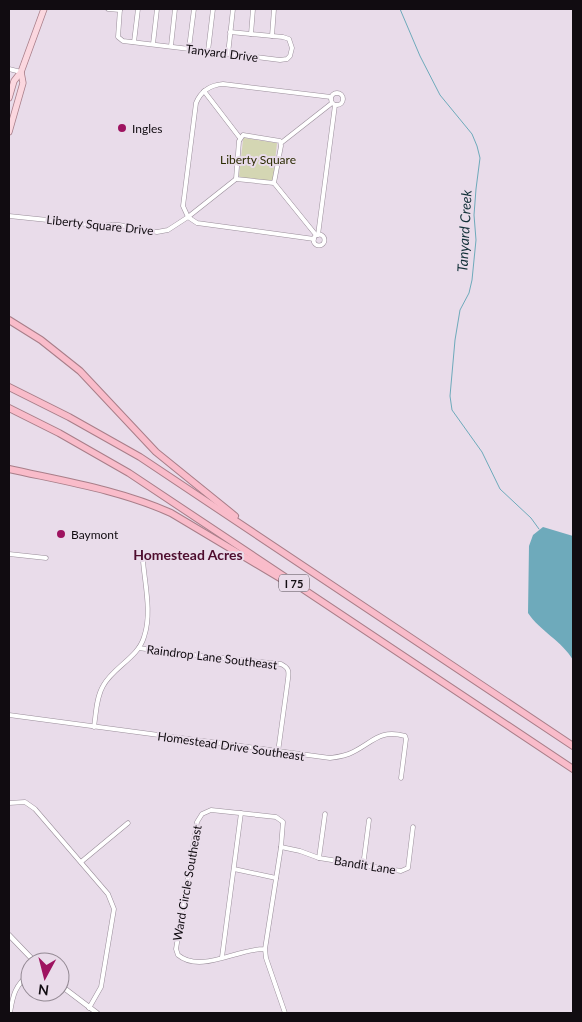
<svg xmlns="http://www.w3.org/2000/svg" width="582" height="1022" font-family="Lato,sans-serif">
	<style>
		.green { fill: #d4d6b3 }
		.water { fill: #6eaabb }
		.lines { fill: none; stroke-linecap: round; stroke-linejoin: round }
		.stream { stroke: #6eaabb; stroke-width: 1 }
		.minor-casing { stroke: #9a8e9a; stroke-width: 5 }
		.tertiary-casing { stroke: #9a8e9a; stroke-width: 5.5 }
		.primary-casing { stroke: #a87e89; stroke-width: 7 }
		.motorway-casing { stroke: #a87e89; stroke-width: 8 }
		.minor { stroke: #fff; stroke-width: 4 }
		.tertiary { stroke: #fff; stroke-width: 4.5 }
		.primary { stroke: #fbd7df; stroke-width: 5.5 }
		.motorway { stroke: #f9bcca; stroke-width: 6 }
		.poi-dot { fill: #9e1360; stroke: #e9dcea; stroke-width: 2 }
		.labels { text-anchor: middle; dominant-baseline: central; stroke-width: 4; stroke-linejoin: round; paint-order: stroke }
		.shield { fill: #e9dcea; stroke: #524a52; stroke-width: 1 }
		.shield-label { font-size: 11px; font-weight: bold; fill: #110c11 }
		.street-label { font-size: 12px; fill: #110c11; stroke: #e9dcea }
		.poi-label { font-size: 12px; fill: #110c11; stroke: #e9dcea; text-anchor: start }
		.park-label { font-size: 12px; fill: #2c2c03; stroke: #e9dcea }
		.water-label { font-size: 14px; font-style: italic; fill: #123038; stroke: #e9dcea }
		.neighbourhood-label { font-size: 14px; font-weight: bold; fill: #4e0d2e; stroke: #e9dcea }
	</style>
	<rect width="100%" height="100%" fill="#e9dcea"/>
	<polygon class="green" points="244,138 277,143 273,180 270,181 242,178 239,176 243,140"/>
	<path class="water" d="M543,527L573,536V660C562,641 540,631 528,613L529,546L533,535Z"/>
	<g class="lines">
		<polyline class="stream" points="400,9 420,56 440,95 472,134 477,146 480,158 476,189 474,215 476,240 472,280 469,293 460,310 455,340 450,396 452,410 482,452 500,489 531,518 539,529"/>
		<defs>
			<g id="minor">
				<polyline points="108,9 120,10"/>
				<polyline points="120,9 118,37 123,41 280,60 287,59 290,56 292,48 289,39 283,37 230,32"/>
				<polyline points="251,34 253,9"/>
				<polyline points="272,36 274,9"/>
				<polyline points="134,42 138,9"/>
				<polyline points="153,44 157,9"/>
				<polyline points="171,46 175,9"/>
				<polyline points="189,48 194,9"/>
				<polyline points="208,51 213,9"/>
				<polyline points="228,54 233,9"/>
				<polyline points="9,69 21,72"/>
				<polyline points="204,91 240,138"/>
				<circle cx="337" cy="99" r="6"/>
				<polygon points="243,135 280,141 281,146 274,183 236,179 239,141"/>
				<polyline points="281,143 332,103"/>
				<polyline points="274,183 316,235"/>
				<polyline points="9,216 86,224 119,225 157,232 168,230 188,217 236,179"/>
				<circle cx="319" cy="240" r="5.5"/>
				<polyline points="318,235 335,105"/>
				<path d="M314,239L197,223L188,217L183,206L196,103C201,91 210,85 223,84L331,97"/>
				<polyline points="9,554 46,558"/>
				<path d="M139,648L174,653L281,664C289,668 289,671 288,679L278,752"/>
				<path d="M9,715L330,758C338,757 346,756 353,752C373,742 380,729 405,736L406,739L401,778"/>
				<path d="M94,727C96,714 96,698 103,686C113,667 138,658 144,637C152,614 145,585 143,561"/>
				<polyline points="9,803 25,802 35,809 108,894 114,909 101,987 89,1008"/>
				<polyline points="281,847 300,851 319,858 401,871 408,868 413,827"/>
				<polyline points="319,858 325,814"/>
				<polyline points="81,862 128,823"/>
				<polyline points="363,866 369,820"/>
				<polyline points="234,869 276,878"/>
				<path d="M265,949C238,948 201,974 178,955L176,949L197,822L202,814L211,810L276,817L283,822L281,847L265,949L266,958L285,1013"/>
				<polyline points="222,957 241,813"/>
				<path d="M10,1013C13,994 15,986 30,973"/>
			</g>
			<g id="tertiary">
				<polyline points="9,935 35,962"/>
				<polyline points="60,985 97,1013"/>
			</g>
			<g id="primary">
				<polyline points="9,98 14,81 21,72 44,9"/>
				<polyline points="9,132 23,83 21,72"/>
			</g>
			<g id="motorway">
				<polyline points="9,320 41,340 80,371 156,452 235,516"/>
				<polyline points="9,387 69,417 140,457 573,746"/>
				<polyline points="9,408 59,433 129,473 573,769"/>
				<path d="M9,469C63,481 120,490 171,513L295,587"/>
			</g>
		</defs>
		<use href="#minor" class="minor-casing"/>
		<use href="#tertiary" class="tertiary-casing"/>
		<use href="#primary" class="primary-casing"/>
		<use href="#motorway" class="motorway-casing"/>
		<use href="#minor" class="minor"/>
		<use href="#tertiary" class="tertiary"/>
		<use href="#primary" class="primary"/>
		<use href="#motorway" class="motorway"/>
	</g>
	<g class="poi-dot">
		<circle cx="122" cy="128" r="5"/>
		<circle cx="61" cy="534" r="5"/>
	</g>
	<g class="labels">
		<rect class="shield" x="279" y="574.5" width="30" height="17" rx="4"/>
		<g class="shield-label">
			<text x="294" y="583">I 75</text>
		</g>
		<g class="street-label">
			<text transform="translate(222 53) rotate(7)">Tanyard Drive</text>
			<text transform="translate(100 225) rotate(6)">Liberty Square Drive</text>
			<text transform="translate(212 657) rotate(7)">Raindrop Lane Southeast</text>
			<text transform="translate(231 746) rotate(8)">Homestead Drive Southeast</text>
			<text transform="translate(365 865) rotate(9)">Bandit Lane</text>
			<text transform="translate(187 883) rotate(-80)">Ward Circle Southeast</text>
		</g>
		<g class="poi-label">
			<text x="132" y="128">Ingles</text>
			<text x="71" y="534">Baymont</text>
		</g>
		<g class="park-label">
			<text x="258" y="159">Liberty Square</text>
		</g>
		<g class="water-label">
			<text transform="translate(464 231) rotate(-87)">Tanyard Creek</text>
		</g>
		<g class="neighbourhood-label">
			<text x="188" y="554">Homestead Acres</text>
		</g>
	</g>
	<rect width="582" height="1022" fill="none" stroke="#110c11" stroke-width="20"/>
	<g transform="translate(45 977) rotate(187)"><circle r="24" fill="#e9dcea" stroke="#938993"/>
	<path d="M0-4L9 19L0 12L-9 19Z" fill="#9e1360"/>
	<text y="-8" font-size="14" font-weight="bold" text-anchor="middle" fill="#110c11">N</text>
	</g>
</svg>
